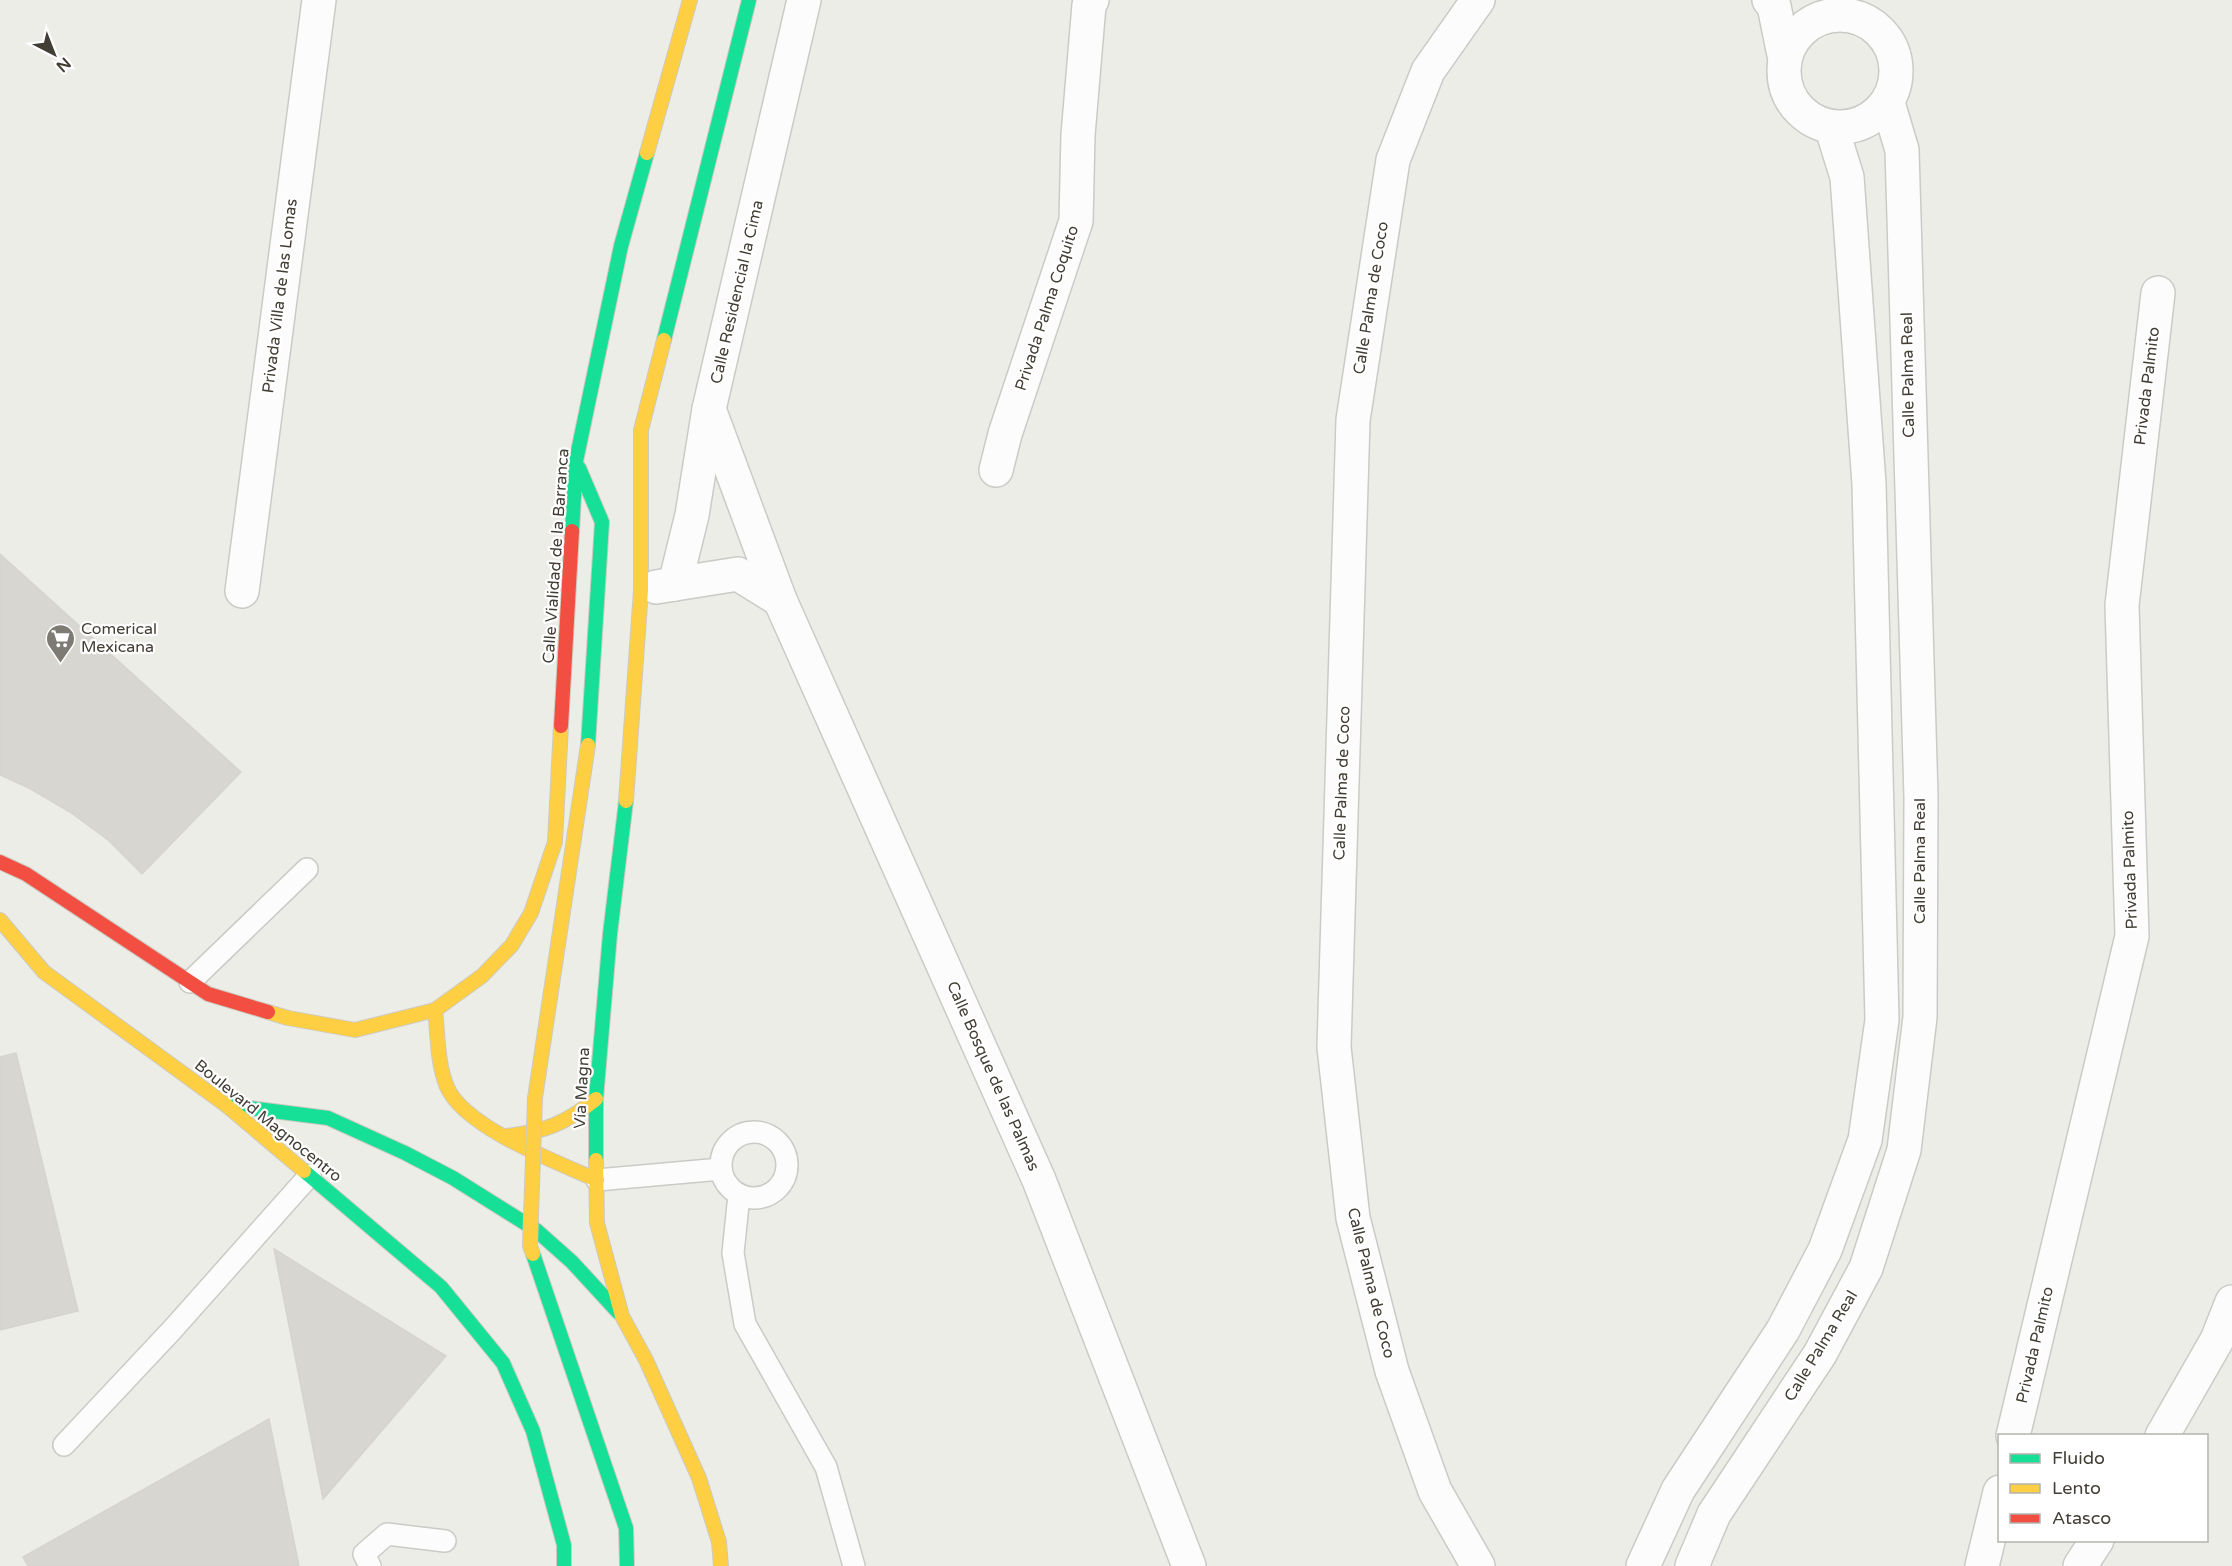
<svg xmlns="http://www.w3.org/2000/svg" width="2232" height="1566" font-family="'Varela Round',sans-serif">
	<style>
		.building { fill: #d7d6d1; stroke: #d5d4ce; stroke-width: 1.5 }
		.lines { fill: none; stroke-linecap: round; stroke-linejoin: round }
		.lane-casing { stroke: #cbcac6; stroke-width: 24 }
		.street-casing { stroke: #cbcac6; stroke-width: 36 }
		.fast-casing { stroke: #cccac0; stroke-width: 16 }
		.slow-casing { stroke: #cccac0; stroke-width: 16 }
		.jam-casing { stroke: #cccac0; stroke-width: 16 }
		.lane { stroke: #fcfcfc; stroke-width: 21 }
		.street { stroke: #fcfcfc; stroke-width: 33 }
		.fast { stroke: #16e098; stroke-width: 14 }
		.slow { stroke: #ffcf43; stroke-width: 14 }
		.jam { stroke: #f24e42; stroke-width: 14 }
		.fast-bridge-casing { stroke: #cccac0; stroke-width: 16; stroke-linecap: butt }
		.slow-bridge-casing { stroke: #cccac0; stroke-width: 16; stroke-linecap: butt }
		.fast-bridge { stroke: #16e098; stroke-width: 14 }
		.slow-bridge { stroke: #ffcf43; stroke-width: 14 }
		.labels { text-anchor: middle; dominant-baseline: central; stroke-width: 4.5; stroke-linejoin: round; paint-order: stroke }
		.street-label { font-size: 16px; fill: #423e35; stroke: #fff }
		.poi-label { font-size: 16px; fill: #423e35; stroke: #fff; text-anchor: start }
	</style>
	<rect width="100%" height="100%" fill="#edede8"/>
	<g class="building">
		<polygon points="0,554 241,772 142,874 108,840 70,812 29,788 0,775"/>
		<polygon points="16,1053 78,1311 0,1330 0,1057"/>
		<polygon points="274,1249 446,1356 323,1499"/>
		<polygon points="269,1419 299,1566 28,1566 23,1557"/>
	</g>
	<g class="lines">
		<defs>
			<g id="lane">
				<polyline points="190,982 307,869"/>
				<circle cx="754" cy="1165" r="33"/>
				<polyline points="597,1180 721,1169"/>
				<polyline points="739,1195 733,1253 745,1324 826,1467 854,1566"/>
				<polyline points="64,1445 172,1330 310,1175"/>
				<polyline points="370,1566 364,1554 387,1534 445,1541"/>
			</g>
			<g id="street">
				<polyline points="1478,0 1428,71 1393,160 1353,420 1334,1047 1353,1218 1392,1371 1435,1491 1478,1566"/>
				<polyline points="1769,0 1774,6 1784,55"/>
				<circle cx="1840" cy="71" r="56"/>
				<polyline points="709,409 780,600 1039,1180 1189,1566"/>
				<polyline points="996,470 1005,434 1076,221 1078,135 1089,5 1092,0"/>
				<polyline points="675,584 692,515 709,409 804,0"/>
				<polyline points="656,587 738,574 780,600"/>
				<polyline points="242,591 319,0"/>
				<polyline points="2013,1436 2132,936 2122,605 2158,293"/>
				<polyline points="2162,1436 2217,1340 2232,1302"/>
				<polyline points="1643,1566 1678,1490 1783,1330 1825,1250 1865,1140 1882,1020 1869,484 1847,177 1832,129"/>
				<polyline points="1692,1566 1714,1514 1820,1354 1866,1268 1904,1150 1920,1017 1921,797 1902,150 1888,103"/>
				<polyline points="1982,1566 2000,1492"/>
				<polyline points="2080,1566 2097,1540"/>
			</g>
			<g id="fast">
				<polyline points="664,340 749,0"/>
				<polyline points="579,468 602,522 588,745"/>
				<polyline points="572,531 576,461 621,246 647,153"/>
				<polyline points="226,1105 328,1118 405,1153 453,1178 536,1230 572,1262 618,1312"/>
				<polyline points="596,1160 596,1099 610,934 626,801"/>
				<polyline points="304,1171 441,1287 503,1363 533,1431 564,1545 564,1566"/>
			</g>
			<g id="slow">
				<polyline points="647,153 690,0"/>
				<polyline points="626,801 641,590 641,430 664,340"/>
				<polyline points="0,920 44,972 226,1105 304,1171"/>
				<path d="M435,1010C438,1035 437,1063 447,1087C465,1128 557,1162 597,1180"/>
				<polyline points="268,1012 288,1018 355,1030 435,1010 482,976 512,945 531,913 555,842 561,726"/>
				<path d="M506,1136C545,1132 566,1123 596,1099"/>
				<polyline points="596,1160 597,1223 622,1316 646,1360 699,1478 719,1542 721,1566"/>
			</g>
			<g id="jam">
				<polyline points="561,726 572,531"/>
				<polyline points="0,862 26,874 208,994 268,1012"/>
			</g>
		</defs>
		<use href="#lane" class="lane-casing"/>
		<use href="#street" class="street-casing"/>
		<use href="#fast" class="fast-casing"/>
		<use href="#slow" class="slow-casing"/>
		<use href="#jam" class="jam-casing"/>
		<use href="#lane" class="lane"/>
		<use href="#street" class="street"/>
		<use href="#fast" class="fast"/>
		<use href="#slow" class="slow"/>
		<use href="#jam" class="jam"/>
		<defs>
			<polyline id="fast-bridge" points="533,1254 626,1528 627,1566"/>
			<polyline id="slow-bridge" points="533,1254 530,1246 535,1098 588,745"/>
		</defs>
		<use href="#fast-bridge" class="fast-bridge-casing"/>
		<use href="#slow-bridge" class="slow-bridge-casing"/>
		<use href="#fast-bridge" class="fast-bridge"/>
		<use href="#slow-bridge" class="slow-bridge"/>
	</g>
	<defs>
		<symbol id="supermarket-pin" viewBox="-11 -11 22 30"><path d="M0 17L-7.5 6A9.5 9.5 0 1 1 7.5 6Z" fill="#7e7b74" stroke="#fff"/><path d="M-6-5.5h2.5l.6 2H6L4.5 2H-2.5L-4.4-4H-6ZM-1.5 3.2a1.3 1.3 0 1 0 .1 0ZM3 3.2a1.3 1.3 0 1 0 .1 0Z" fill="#fff"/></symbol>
	</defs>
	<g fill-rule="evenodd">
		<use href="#supermarket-pin" x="44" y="622" width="33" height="45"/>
	</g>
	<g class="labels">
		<g class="street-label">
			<text transform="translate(737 292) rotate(-77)">Calle Residencial la Cima</text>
			<text transform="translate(280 296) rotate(-83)">Privada Villa de las Lomas</text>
			<text transform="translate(1371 298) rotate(-81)">Calle Palma de Coco</text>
			<text transform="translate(1047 308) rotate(-72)">Privada Palma Coquito</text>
			<text transform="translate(1908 375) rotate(-91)">Calle Palma Real</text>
			<text transform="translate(2147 386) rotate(-83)">Privada Palmito</text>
			<text transform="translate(556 556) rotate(-86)">Calle Vialidad de la Barranca</text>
			<text transform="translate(1342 783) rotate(-88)">Calle Palma de Coco</text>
			<text transform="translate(1920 861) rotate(-90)">Calle Palma Real</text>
			<text transform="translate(2130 870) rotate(-92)">Privada Palmito</text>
			<text transform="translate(993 1076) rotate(66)">Calle Bosque de las Palmas</text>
			<text transform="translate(582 1088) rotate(-87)">Vía Magna</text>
			<text transform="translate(268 1121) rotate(39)">Boulevard Magnocentro</text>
			<text transform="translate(1371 1283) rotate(76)">Calle Palma de Coco</text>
			<text transform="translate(2035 1345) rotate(-77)">Privada Palmito</text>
			<text transform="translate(1821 1346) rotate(-59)">Calle Palma Real</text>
		</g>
		<g class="poi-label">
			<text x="81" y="629">Comerical<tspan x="81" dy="18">Mexicana</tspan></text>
		</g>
	</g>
	<rect x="1998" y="1434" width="210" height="108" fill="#ffffff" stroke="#b3b2ae" stroke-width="1.5"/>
	<rect x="2010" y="1454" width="30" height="9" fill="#16e098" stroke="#b3b2ae" stroke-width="1.5"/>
	<text x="2052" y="1464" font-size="18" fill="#423e35">Fluido</text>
	<rect x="2010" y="1484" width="30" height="9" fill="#ffcf43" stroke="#b3b2ae" stroke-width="1.5"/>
	<text x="2052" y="1494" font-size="18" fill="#423e35">Lento</text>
	<rect x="2010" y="1514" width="30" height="9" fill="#f24e42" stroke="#b3b2ae" stroke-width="1.5"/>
	<text x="2052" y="1524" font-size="18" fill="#423e35">Atasco</text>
	<g transform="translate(54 54) rotate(138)" stroke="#ffffff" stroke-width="4.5" paint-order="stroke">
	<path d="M0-4.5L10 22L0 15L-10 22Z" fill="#423e35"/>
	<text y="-9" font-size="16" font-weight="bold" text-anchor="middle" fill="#423e35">N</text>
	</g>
</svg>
